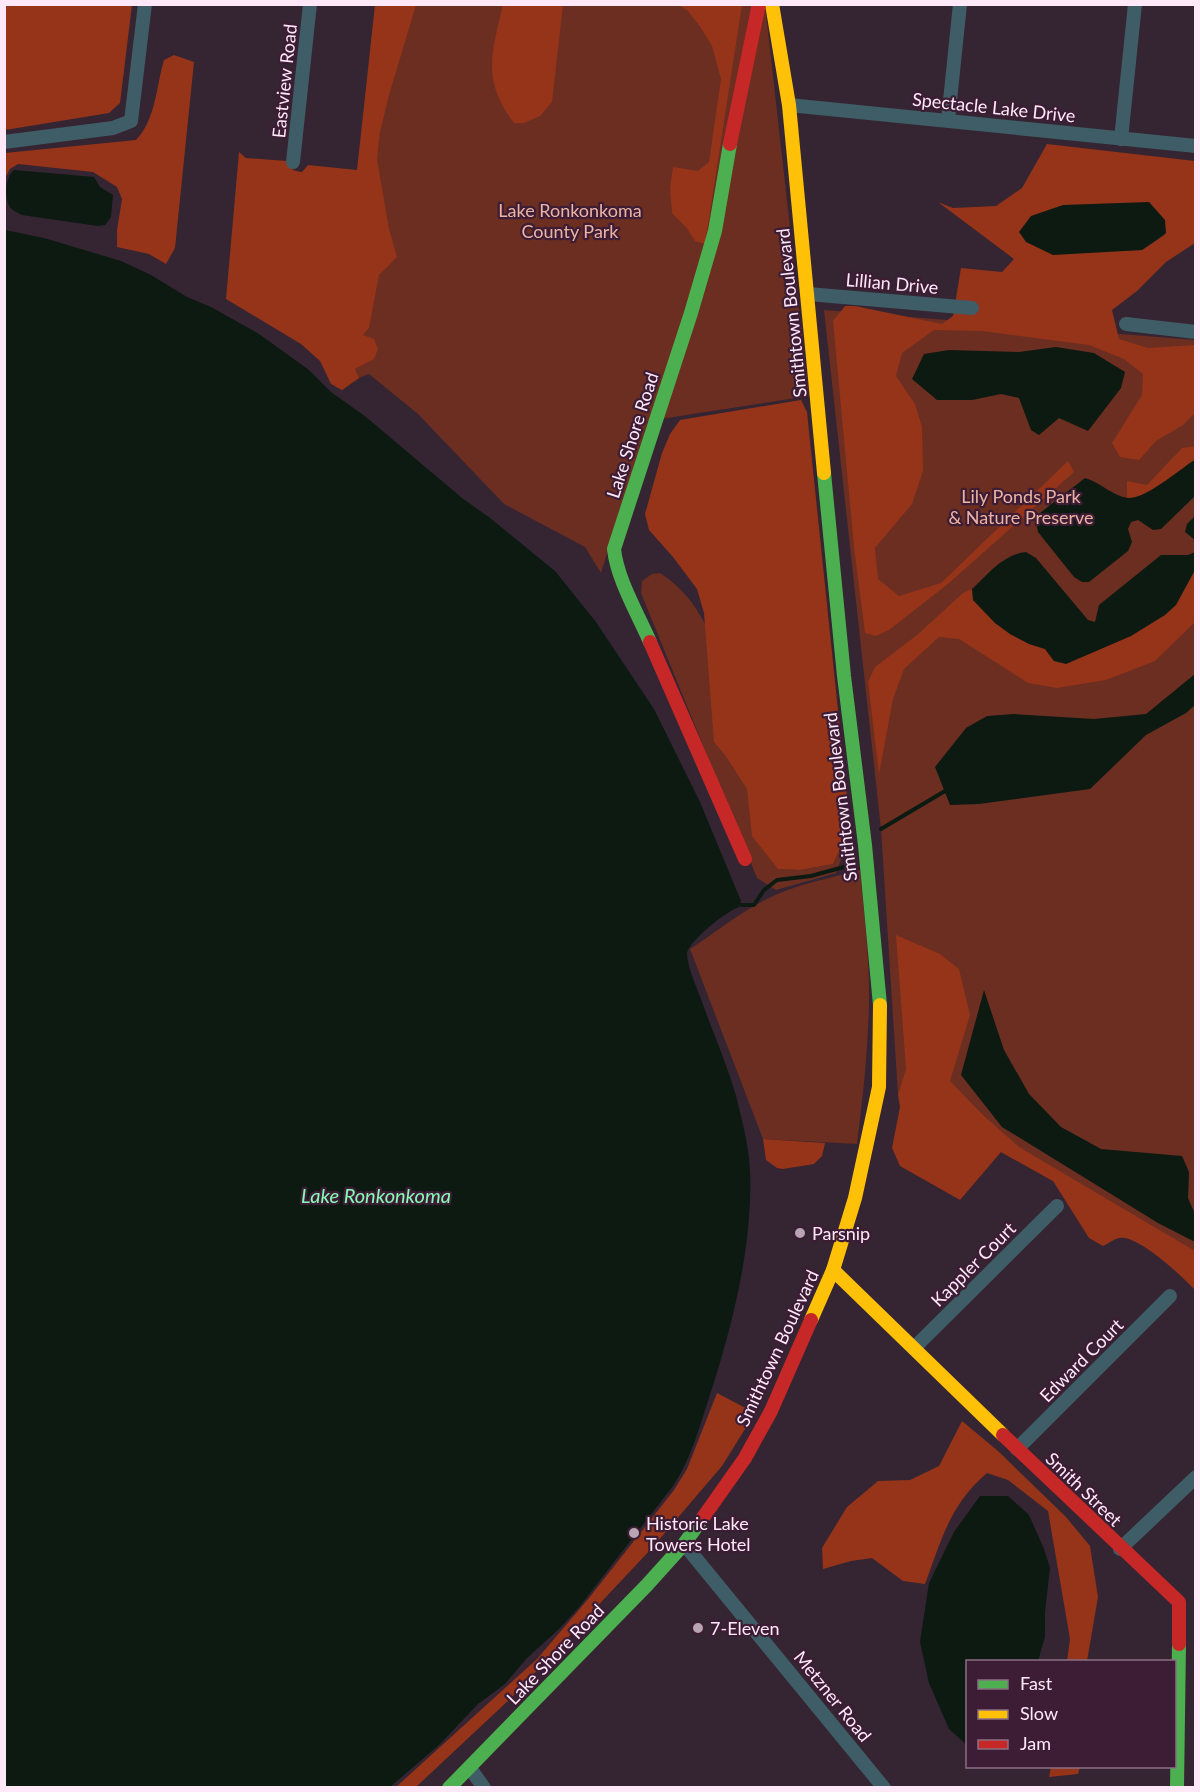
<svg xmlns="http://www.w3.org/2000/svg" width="1200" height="1792" font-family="Lato,sans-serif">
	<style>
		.green { fill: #6b2e21 }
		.forest { fill: #953419; fill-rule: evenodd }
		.water { fill: #0c1a12 }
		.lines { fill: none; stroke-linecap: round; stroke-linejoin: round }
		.stream { stroke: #0c1a12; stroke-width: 4 }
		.street { stroke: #3f5d66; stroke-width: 14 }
		.fast { stroke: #4caf50; stroke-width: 14 }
		.slow { stroke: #ffc107; stroke-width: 14 }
		.jam { stroke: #c62828; stroke-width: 14 }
		.poi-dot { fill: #b8a4b3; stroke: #3c1d35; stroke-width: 2 }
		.labels { text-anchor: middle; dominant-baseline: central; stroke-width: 4.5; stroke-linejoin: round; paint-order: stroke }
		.street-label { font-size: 18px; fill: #ffe9f9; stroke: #3c1d35 }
		.park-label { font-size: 18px; fill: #edb3a2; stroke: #3c1d35 }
		.poi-label { font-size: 18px; fill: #ffe9f9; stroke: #3c1d35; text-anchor: start }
		.water-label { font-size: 20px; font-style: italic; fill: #85fbb6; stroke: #3c1d35 }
	</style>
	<rect width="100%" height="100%" fill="#352431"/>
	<g class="green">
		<polygon points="375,5 765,5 809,396 648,421 601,573 585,547 504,504 418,414 369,374 359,378 342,390 336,387"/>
		<polygon points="824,310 1195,340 1195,1260 898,1095 881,829"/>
		<path d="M660,573C684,588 700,611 711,636L779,869L801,870L833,864L839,851L842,857L836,873L776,890L757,878L641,593L642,581L652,574Z"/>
		<path d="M860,870C864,914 870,959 869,1003C868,1050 863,1097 857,1144L763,1139L690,949C715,933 740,912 767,899C796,884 828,879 860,870Z"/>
	</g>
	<g class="forest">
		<polygon points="5,4 132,5 120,103 109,113 5,130"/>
		<path d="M503,4L563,5L552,102L540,116L524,123H514C481,79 492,53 503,4Z"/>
		<path d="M375,5H416L389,95L380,132L377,159L389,229L397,257L379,275L369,328L363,335L374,339L378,349L374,359L355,369L359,378L342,390L331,384L320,361L301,344L226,299L239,152L246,158L287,161C290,169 293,171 302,172L308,165L357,170Z"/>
		<polygon points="679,5 742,5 705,244 695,241 686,227 672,213 670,188 673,167 698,171 709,162 721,79 712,46 701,28 688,11"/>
		<path d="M174,55L194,62L175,248L166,264L149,254L117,247V230L122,199L117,187L93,172L18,164L10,169L5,178V153L136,140C156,119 156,87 164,60Z"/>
		<path d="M1047,144L1195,161V243L1166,262L1137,291L1112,310L1119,339L1148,348L1195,345V413L1183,425L1156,441L1139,460L1120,457L1112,443L1142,395L1143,374L1124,359L1089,345L982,331L934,330L902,353L896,376L915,404L922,427L923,471L912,504L875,548L878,579L899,596L941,583L1068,461L1074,472L948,584L889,630L876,636L865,633L854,547L833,321L845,306H855L942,324L953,316L961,268L1002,272L1014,259L938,202L953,208L996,206L1022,188ZM1166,234L1142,250L1111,251Z"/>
		<polygon points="801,400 807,412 847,797 842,845 833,864 801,870 778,869 752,836 747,789 725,755 714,742 704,613 697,589 673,557 649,530 645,514 662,453 670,434 680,420"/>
		<path d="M1195,446V461H1193C1174,474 1151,497 1127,498V481L1147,485L1182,448Z"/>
		<polygon points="1195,570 1195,622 1155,661 1106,680 1057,688 1028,683 959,639 939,637 904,669 893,699 879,774 868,682 875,667 917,635 963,593 972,589 973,600 995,623 1029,644 1045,649 1054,661 1185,585"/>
		<path d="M896,935L940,954L959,969L970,1015L950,1081L984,1116L1019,1147L1195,1251V1290C1183,1277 1138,1235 1120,1238C1115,1238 1108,1244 1103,1246L1089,1238L1053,1181L1001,1152L960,1200L900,1166L892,1148L900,1107L898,1095L906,1069Z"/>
		<polygon points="763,1139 825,1143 822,1156 814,1164 783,1169 777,1168 766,1160"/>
		<polygon points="717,1393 755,1413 722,1466 652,1548 511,1698 416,1787 396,1787 537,1659 589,1598 674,1490 687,1469"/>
		<path d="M962,1421L998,1451L1066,1517L1090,1546L1098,1597L1087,1661H1067L1070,1639L1048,1511L1008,1480L987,1473C949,1506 942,1539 925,1584L903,1581L872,1558L851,1561L823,1569L822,1548L847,1507L878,1481L910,1480L939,1466Z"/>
		<polygon points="1051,1767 1051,1766 1080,1767 1078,1774 1049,1777"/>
	</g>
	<g class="water">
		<path d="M14,170L94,177L100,187L113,195L111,217L105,225L98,226L22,215C18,213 13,211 10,207C4,197 5,177 14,170Z"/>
		<polygon points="1149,202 1165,220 1166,233 1142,250 1053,255 1026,242 1019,232 1031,216 1063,205"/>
		<path d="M5,230L44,238L121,261L151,275L187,297L211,307L259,334L309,370L331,392L366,417L462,498L490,518L555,571L596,622L654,709L700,802L741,901L739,907C728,910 687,942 687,954C688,970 697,987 702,1002C713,1033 727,1064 736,1096C742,1121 749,1145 750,1171C753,1246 732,1327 709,1398C699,1428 691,1459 673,1486L580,1606L560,1628L526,1659L505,1684L478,1704L439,1745L390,1787H5Z"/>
		<polygon points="1056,347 1094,353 1125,372 1121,388 1088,431 1059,418 1039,435 1031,430 1019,398 1001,394 972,400 937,400 912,379 924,354 949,350 1019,352"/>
		<path d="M1193,461H1195V496L1161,529L1153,530L1138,520L1131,522L1128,529L1132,542L1128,551L1089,582H1082L1074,577L1038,532L1036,521L1040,513L1085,478C1100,482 1112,496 1128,498C1144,500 1179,470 1193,461Z"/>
		<polygon points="1195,516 1195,540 1185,532 1187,524"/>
		<path d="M1026,552L1036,558L1088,620L1095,622L1099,605L1161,555H1188L1195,552V570L1176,605L1165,615L1131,636L1066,664L1054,661L1045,649L1029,644L1010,634L995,623L973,600L972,589C988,574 1004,554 1026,552Z"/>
		<polygon points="1195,674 1195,705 1186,713 1146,735 1090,789 979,804 950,805 935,767 966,728 987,716 1014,714 1094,719 1146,714"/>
		<polygon points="984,990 1004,1050 1029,1094 1061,1127 1101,1149 1182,1156 1189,1172 1188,1198 1195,1214 1195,1242 1158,1223 1002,1127 961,1075"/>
		<polygon points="980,1496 1008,1496 1029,1515 1044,1549 1050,1568 1045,1612 1045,1637 1038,1661 968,1662 967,1745 949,1729 929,1683 920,1642 929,1583 954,1532"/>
	</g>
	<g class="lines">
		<g class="stream">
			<polyline points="881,829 945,791"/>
			<polyline points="741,905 754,905 764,890 777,880 811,876 851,865"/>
		</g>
		<g class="street">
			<polyline points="789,105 1196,146"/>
			<polyline points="948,120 960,4"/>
			<polyline points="1121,139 1135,4"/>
			<polyline points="4,142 113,128 131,121 145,4"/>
			<polyline points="293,162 310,4"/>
			<polyline points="808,294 972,308"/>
			<polyline points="1126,324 1196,332"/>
			<polyline points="914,1348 1057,1206"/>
			<polyline points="1017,1449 1170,1296"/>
			<polyline points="684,1544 884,1788"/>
			<polyline points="1120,1549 1196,1477"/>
			<polyline points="470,1768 484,1788"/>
		</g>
		<g class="fast">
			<polyline points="824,473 844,676 865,845 880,1005"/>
			<path d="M650,642C638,614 617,579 614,549L691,313L715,231L730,144"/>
			<polyline points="449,1788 647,1585 684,1544 702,1519"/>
			<polyline points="1177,1788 1179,1644"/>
		</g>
		<g class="slow">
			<polyline points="772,4 789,105 824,473"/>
			<polyline points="833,1270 1003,1435"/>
			<polyline points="811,1320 833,1270 855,1198 879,1087 880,1005"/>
		</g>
		<g class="jam">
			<polyline points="730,144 759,4"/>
			<polyline points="650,642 745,859"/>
			<polyline points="1003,1435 1179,1602 1179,1644"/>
			<polyline points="702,1519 745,1458 771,1411 811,1320"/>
		</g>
	</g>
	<g class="poi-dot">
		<circle cx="800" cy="1233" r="6"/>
		<circle cx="634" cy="1533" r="6"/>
		<circle cx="698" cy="1628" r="6"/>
	</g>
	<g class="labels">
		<g class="street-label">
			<text transform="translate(284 81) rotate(-84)">Eastview Road</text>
			<text transform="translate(994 107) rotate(6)">Spectacle Lake Drive</text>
			<text transform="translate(892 283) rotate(5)">Lillian Drive</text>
			<text transform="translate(791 313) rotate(-96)">Smithtown Boulevard</text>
			<text transform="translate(632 435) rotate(-72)">Lake Shore Road</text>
			<text transform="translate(840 797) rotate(-97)">Smithtown Boulevard</text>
			<text transform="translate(973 1264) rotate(-45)">Kappler Court</text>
			<text transform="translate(777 1348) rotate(-65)">Smithtown Boulevard</text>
			<text transform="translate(1081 1360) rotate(-45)">Edward Court</text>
			<text transform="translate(1084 1489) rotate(44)">Smith Street</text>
			<text transform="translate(555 1654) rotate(-46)">Lake Shore Road</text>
			<text transform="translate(833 1696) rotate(51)">Metzner Road</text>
		</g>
		<g class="park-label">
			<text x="570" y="210">Lake Ronkonkoma<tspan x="570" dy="21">County Park</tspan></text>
			<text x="1021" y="496">Lily Ponds Park<tspan x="1021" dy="21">&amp; Nature Preserve</tspan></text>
		</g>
		<g class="poi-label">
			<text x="812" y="1233">Parsnip</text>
			<text x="646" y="1523">Historic Lake<tspan x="646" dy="21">Towers Hotel</tspan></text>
			<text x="710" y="1628">7-Eleven</text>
		</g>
		<g class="water-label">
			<text x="376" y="1195">Lake Ronkonkoma</text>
		</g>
	</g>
	<rect width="1200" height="1792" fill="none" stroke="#ffe9f9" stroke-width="12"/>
	<rect x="966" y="1660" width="210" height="108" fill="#3c1d35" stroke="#8a6f83" stroke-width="1.5"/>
	<rect x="978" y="1680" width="30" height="9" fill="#4caf50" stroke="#8a6f83" stroke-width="1.5"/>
	<text x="1020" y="1690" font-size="18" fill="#ffe9f9">Fast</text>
	<rect x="978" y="1710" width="30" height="9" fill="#ffc107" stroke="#8a6f83" stroke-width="1.5"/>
	<text x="1020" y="1720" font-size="18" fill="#ffe9f9">Slow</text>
	<rect x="978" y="1740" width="30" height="9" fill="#c62828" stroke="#8a6f83" stroke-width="1.5"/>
	<text x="1020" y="1750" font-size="18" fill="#ffe9f9">Jam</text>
</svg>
